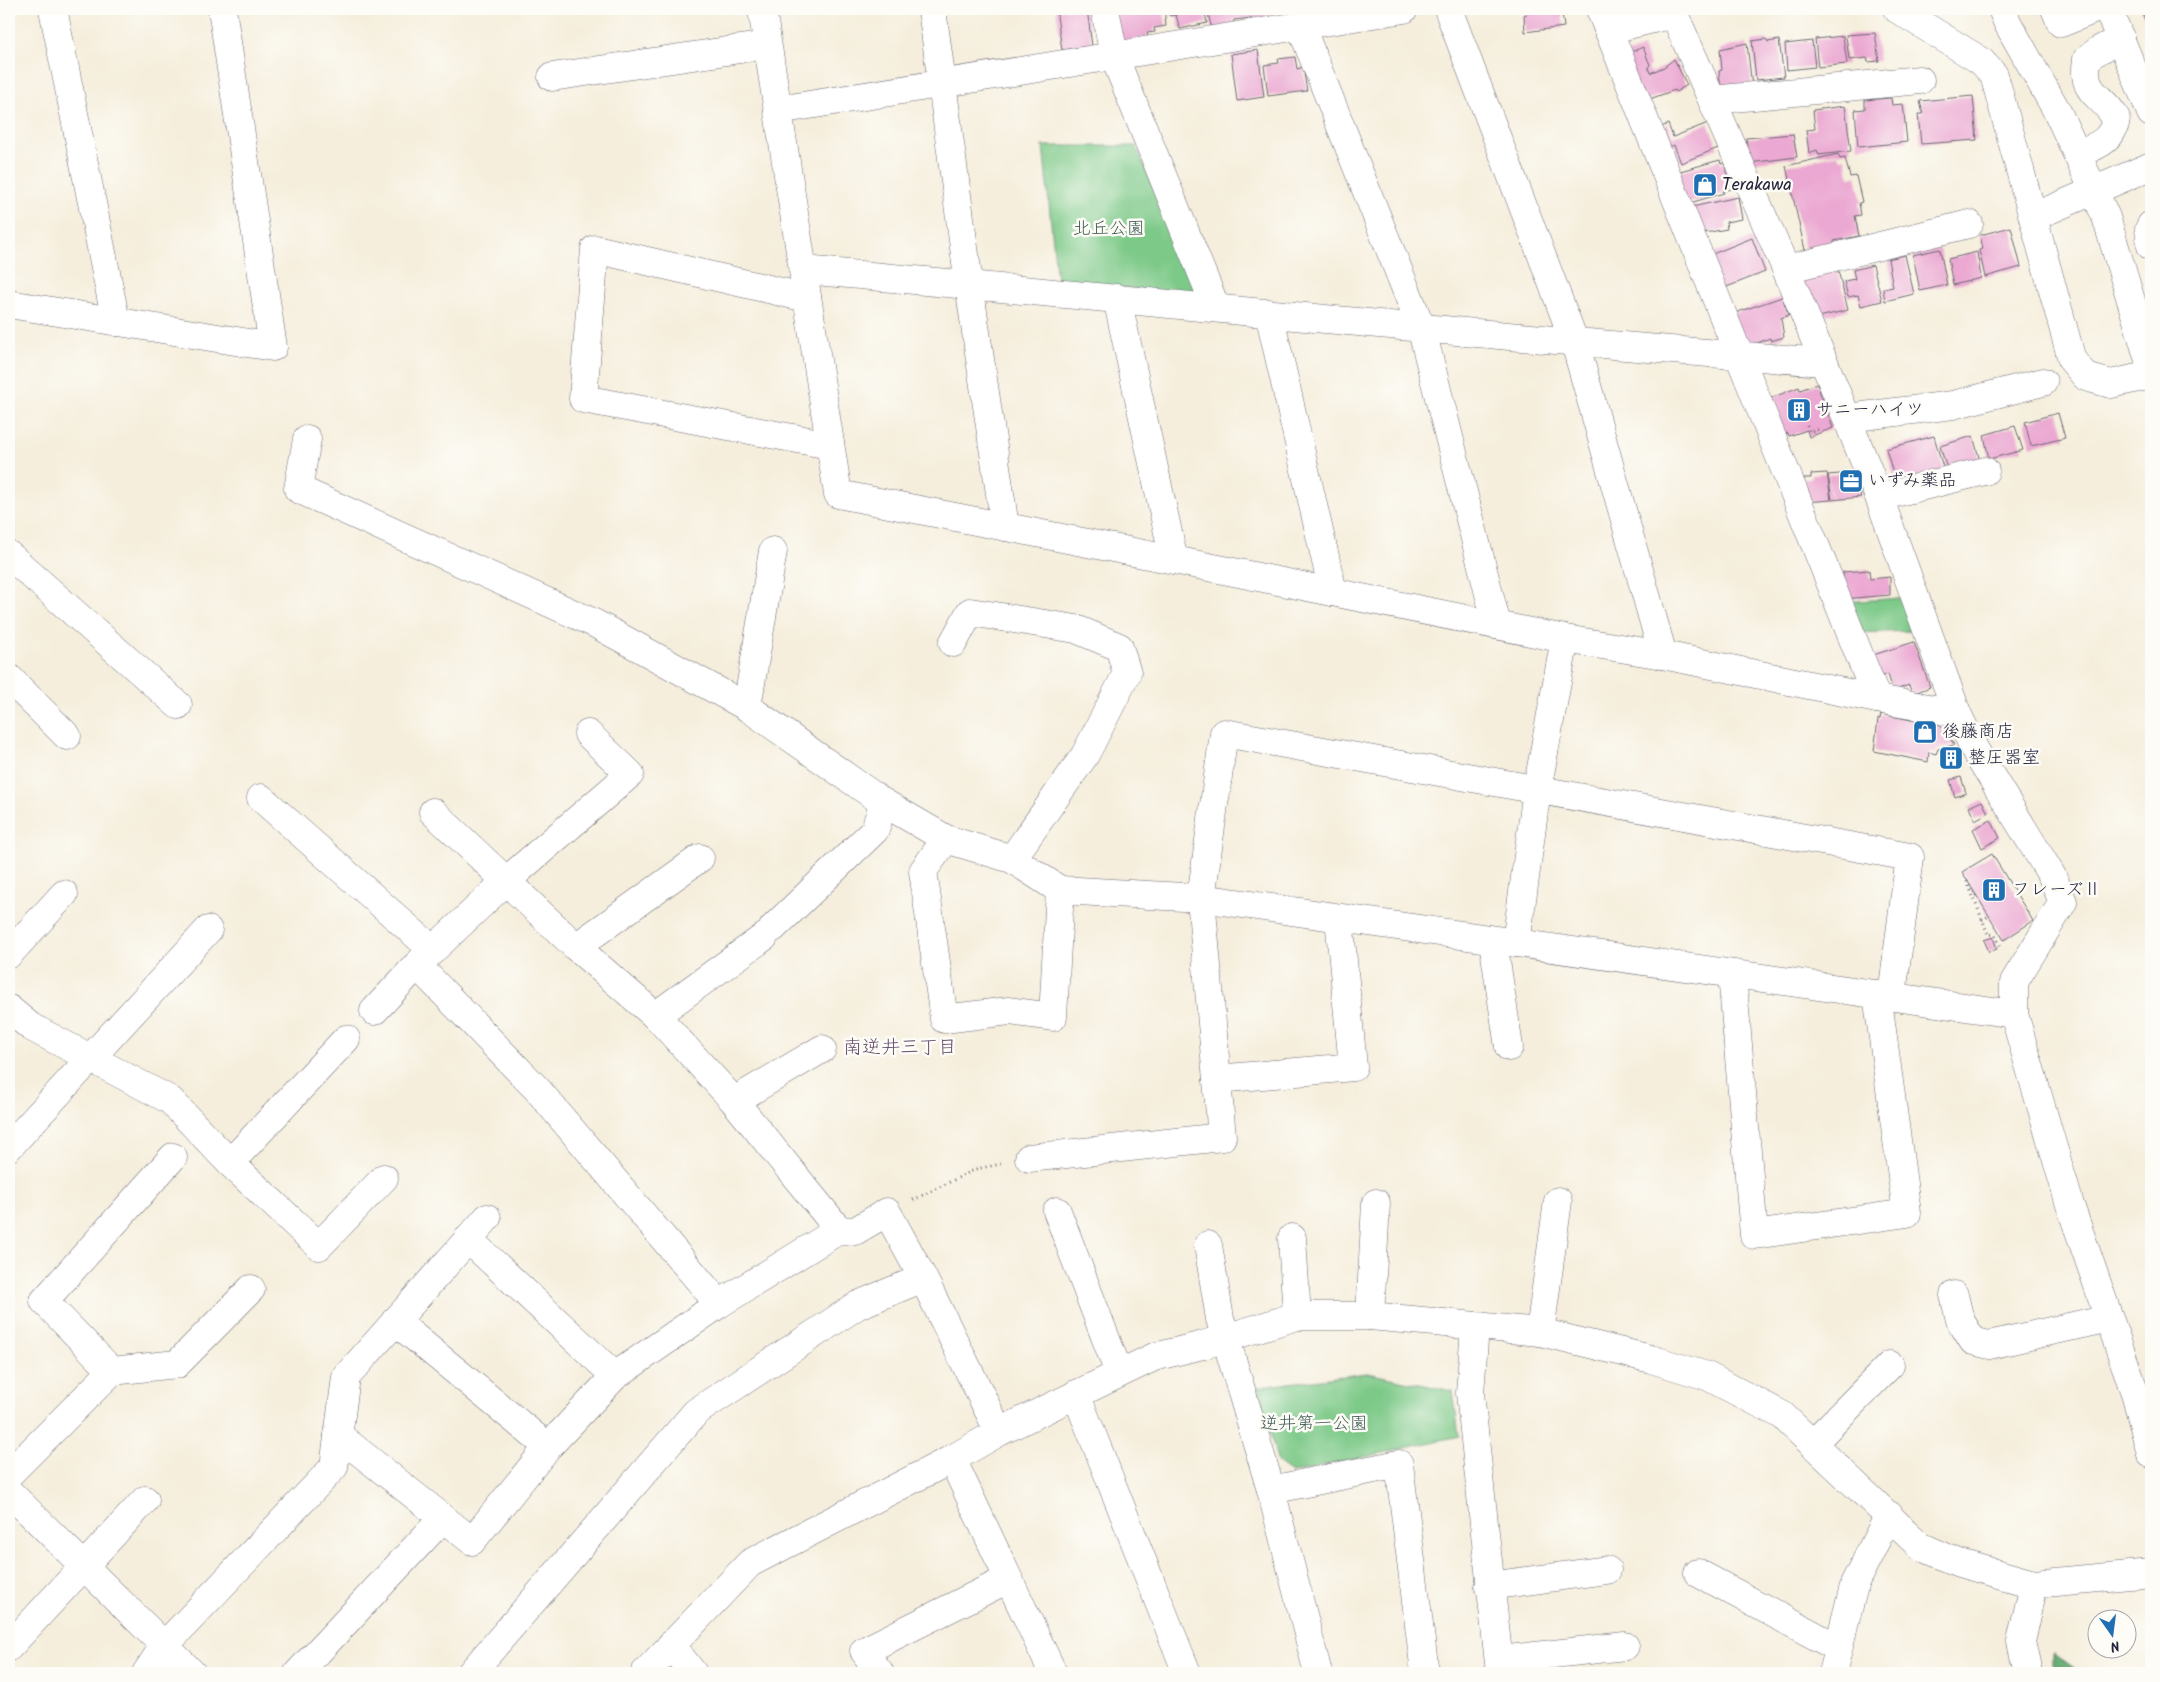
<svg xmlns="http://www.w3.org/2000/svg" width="2160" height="1682" font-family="Kalam,'Klee One',sans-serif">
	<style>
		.green { fill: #7dc988; stroke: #507662 }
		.forest { fill: #66ad74; stroke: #446858 }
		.building { fill: #eba8d2 }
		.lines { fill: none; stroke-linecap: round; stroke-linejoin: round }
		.minor-casing { stroke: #6c6973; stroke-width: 29 }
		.path { stroke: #6c6973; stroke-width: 3; stroke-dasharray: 1 4; stroke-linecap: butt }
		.minor { stroke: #fff; stroke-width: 28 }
		.labels { text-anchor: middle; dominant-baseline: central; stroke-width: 5; stroke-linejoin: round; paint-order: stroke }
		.poi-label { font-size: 18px; fill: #22223b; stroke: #fdfcf7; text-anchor: start }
		.park-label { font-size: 18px; fill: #425c56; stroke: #fdfcf7 }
		.neighbourhood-label { font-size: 19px; fill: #685170; stroke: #fdfcf7 }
	</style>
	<rect width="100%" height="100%" fill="#fdfcf7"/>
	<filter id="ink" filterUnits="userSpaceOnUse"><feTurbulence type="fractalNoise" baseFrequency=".02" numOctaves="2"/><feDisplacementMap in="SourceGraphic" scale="10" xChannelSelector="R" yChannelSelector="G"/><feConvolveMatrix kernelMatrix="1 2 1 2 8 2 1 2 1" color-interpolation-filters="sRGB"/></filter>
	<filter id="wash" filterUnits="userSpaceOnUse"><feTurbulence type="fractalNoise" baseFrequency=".0096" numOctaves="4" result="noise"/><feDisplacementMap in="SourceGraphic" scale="20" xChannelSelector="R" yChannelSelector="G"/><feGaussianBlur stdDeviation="1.12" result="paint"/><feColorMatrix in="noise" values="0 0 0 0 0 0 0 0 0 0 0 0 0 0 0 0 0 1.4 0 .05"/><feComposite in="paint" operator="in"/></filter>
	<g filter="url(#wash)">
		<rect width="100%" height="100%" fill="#f5eedc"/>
		<g class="green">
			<polygon points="1043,146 1136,146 1197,289 1195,295 1057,281"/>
			<polygon points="1901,598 1913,631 1854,633 1842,602"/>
			<polygon points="1367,1373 1453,1391 1459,1436 1292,1473 1278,1463 1258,1387"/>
		</g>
		<polygon class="forest" points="2053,1653 2081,1673 2053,1673"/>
		<g id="blocks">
			<g class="building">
				<polygon points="1056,9 1087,9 1092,46 1062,50"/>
				<polygon points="1114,9 1164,9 1166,26 1154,28 1155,32 1147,33 1148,37 1120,42"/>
				<polygon points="1168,9 1204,9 1207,23 1180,29 1176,15 1170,16"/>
				<polygon points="1207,9 1268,9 1270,17 1265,22 1252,24 1251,18 1234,20 1233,24 1213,34"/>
				<polygon points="1538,9 1573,9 1573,10 1562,13 1564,27 1525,32 1524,15"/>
				<polygon points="2144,9 2151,9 2151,34 2141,10"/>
				<polygon points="1875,33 1879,61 1868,62 1867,58 1849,60 1846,35"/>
				<polygon points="1843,36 1847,64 1818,67 1815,39"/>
				<polygon points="1766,39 1768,42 1779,40 1784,77 1756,80 1752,41"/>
				<polygon points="1812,41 1815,67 1787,70 1785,44"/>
				<polygon points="1747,43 1752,87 1721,91 1719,71 1722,70 1720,49"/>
				<polygon points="1643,47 1650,65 1648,67 1650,73 1664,67 1674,59 1687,85 1676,92 1675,90 1644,101 1624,55"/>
				<polygon points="1258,50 1264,97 1237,101 1231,54"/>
				<polygon points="1295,57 1297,69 1303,67 1307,91 1268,96 1264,65 1279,63 1278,59"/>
				<polygon points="1973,96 1977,140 1921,144 1918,114 1923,114 1920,101"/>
				<polygon points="1891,98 1892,105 1903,104 1907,142 1858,147 1855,110 1865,109 1865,100"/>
				<polygon points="1845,106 1851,151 1819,155 1817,150 1809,153 1806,130 1815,129 1813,110"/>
				<polygon points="1708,123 1718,148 1681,163 1674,145 1666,149 1655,130 1668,124 1673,137"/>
				<polygon points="1793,134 1797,157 1749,163 1746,138"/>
				<polygon points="1838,154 1840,159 1845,158 1850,177 1856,176 1862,202 1859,203 1861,215 1855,216 1859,236 1834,241 1835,244 1805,250 1786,166"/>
				<polygon points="1720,160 1721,164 1724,163 1732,189 1723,191 1724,193 1683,205 1673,173"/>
				<polygon points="1738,197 1742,219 1726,222 1727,229 1693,235 1687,208"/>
				<polygon points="2011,227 2021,267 1985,277 1979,250 1983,249 1980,235"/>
				<polygon points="1752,238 1765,272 1719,290 1705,257"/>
				<polygon points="1940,249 1947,285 1920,291 1913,255"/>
				<polygon points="1977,252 1981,278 1953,285 1948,259"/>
				<polygon points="1905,255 1914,294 1885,301 1883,289 1893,287 1888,259"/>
				<polygon points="1873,265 1882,301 1861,306 1858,295 1848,297 1844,281 1855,279 1853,270"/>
				<polygon points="1838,270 1848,310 1815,318 1802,279"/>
				<polygon points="1782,297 1789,315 1781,318 1784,337 1771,341 1770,338 1745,348 1732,314"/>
				<polygon points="1817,384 1833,428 1809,437 1807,430 1789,436 1788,433 1780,436 1766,400 1799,387 1800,390"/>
				<polygon points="2058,413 2065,438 2031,446 2025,422"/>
				<polygon points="2015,426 2023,450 1989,459 1984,435"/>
				<polygon points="1934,436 1944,471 1896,484 1886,449"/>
				<polygon points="1973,436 1980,461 1947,469 1940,446"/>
				<polygon points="1827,473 1831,500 1806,502 1804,478 1811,478 1811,474"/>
				<polygon points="1852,473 1861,497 1832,500 1828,475"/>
				<polygon points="1869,570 1870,579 1890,577 1890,595 1843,599 1843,572"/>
				<polygon points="1914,642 1930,687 1912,694 1909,685 1893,691 1888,674 1875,679 1867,657"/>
				<polygon points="1881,714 1916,721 1916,720 1937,723 1946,731 1954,745 1938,749 1936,754 1929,752 1928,762 1874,751 1878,719 1880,719"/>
				<polygon points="1957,752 1960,763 1945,768 1943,760 1945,756"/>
				<polygon points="1961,777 1966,793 1955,797 1950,780"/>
				<polygon points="1982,801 1988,813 1975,820 1969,807"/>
				<polygon points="1991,820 2000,838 1982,848 1973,829"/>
				<polygon points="1992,854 2033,921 2004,940 1962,872"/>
				<polygon points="1993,937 1997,949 1989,952 1984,940"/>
			</g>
		</g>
	</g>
	<g filter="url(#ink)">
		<use href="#blocks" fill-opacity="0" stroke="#6c6973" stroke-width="1"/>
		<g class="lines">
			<defs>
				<g id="minor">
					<polyline points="53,9 116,322"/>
					<polyline points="762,9 838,494 1174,560 1565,639 1663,655 1877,699 1957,713"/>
					<polyline points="932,9 969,285 1005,527"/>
					<polyline points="1105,9 1114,56 1216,308"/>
					<polyline points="1448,9 1575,343 1663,655"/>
					<polyline points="1600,9 1877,699"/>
					<polyline points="1672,9 1786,269 1879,497 1957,713 1975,750 2052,876 2063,902 2014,982 2014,1014 2070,1205 2136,1396 2151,1454"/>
					<polyline points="1897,9 1981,61 1994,75 2072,360 2086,377 2111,384 2151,375"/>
					<polyline points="2002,9 2008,24 2057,111 2106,217 2151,367"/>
					<polyline points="2055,9 2061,23 2095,9"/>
					<polyline points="2108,9 2151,113"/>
					<polyline points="1301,27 1421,327 1497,625"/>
					<polyline points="1608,30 1674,14"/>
					<polyline points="552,77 767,45"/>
					<polyline points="1712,100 1920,80"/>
					<polyline points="778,110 1404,9"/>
					<path d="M2077,154C2097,146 2113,141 2116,118C2100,92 2081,95 2087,59L2099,50L2121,39"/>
					<polyline points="2033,217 2151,166"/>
					<polyline points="2151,225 2149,229 2151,246"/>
					<polyline points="1786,269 1969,224"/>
					<path d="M804,270C1144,300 1484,337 1824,362"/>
					<polyline points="807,298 595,249 583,399 830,445"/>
					<polyline points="1117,298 1174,560"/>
					<polyline points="9,304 273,347 222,9"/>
					<polyline points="1269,313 1333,592"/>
					<polyline points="1847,418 1953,405 2043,382"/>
					<polyline points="307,439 298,489 594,623 747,707 881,801 946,839 1012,859 1060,890 1201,898 2014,1014"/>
					<polyline points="1879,497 1985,471"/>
					<polyline points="9,555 178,705"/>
					<polyline points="953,643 970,612 1076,629 1119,647 1127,673 1085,755 1012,859"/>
					<polyline points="9,678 67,736"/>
					<polyline points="747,707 773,551"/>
					<polyline points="261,798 433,950"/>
					<polyline points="433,812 576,947 659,1019 734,1101 839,1230"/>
					<polyline points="946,839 923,871 944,1019 1009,1011 1053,1017 1060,890"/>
					<polyline points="773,928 875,830 883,803"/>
					<polyline points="1493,941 1509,1047"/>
					<polyline points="1516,943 1537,790 1565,639"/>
					<polyline points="576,947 700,858"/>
					<polyline points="9,954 64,894"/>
					<polyline points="417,965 537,1089 719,1304"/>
					<polyline points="1732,974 1754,1235 1907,1213 1877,994"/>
					<polyline points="9,1009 31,1027 170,1100 230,1163 319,1246 384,1178"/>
					<polyline points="374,1011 417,965 506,881 630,774 588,734"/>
					<polyline points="655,1016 764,937"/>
					<polyline points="1217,1079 1353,1067 1339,918"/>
					<polyline points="734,1101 822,1049"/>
					<polyline points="9,1147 208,930"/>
					<polyline points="1029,1158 1222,1137 1201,898 1224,733 1910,857 1892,995"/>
					<polyline points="230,1163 346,1039"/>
					<polyline points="1057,1211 1119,1373"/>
					<polyline points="1292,1238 1297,1316"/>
					<polyline points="468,1239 615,1376"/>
					<polyline points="1208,1245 1220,1319 1271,1490 1318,1673"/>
					<polyline points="1954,1295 1960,1320 1973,1341 1989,1345 2109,1318"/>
					<polyline points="1370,1316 1376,1203"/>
					<polyline points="395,1321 548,1447"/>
					<polyline points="1475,1327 1470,1393 1500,1673"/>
					<polyline points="1540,1332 1558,1201"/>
					<polyline points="112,1371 177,1364 251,1289"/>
					<polyline points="1076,1394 1187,1673"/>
					<polyline points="338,1435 472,1541 548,1447 615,1376 719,1304 839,1230 855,1231 887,1212 923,1278 999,1432"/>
					<polyline points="1812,1444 1890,1365"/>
					<polyline points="952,1459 1053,1673"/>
					<polyline points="9,1474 112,1371 44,1301 173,1157"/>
					<polyline points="1271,1490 1399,1464 1425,1673"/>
					<polyline points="9,1492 192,1673"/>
					<polyline points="1698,1573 1838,1648"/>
					<polyline points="1489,1586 1607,1570"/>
					<polyline points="671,1645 693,1673"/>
					<polyline points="9,1647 145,1500"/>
					<polyline points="1499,1660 1625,1646"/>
					<polyline points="146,1673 164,1646 334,1467 346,1377 487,1218"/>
					<polyline points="298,1673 443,1518"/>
					<polyline points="471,1673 696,1412 858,1305 923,1278"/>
					<polyline points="645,1673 750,1563 952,1459 999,1432 1154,1357 1203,1345 1297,1316 1370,1316 1540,1332 1651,1359 1707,1376 1782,1415 1920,1546 1959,1563 2034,1584 2151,1573"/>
					<polyline points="880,1673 864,1651 1008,1579"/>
					<polyline points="1832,1673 1855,1582 1889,1515"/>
					<polyline points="2028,1673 2021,1642 2034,1584"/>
				</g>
			</defs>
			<use href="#minor" class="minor-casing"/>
			<g class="path">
				<polyline points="1807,425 1810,432 1821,428"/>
				<polyline points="1967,881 1988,934 1995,935 2001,947"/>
				<polyline points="1982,920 1989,916"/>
				<polyline points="913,1200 976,1169 1001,1164"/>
			</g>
			<use href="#minor" class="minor"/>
		</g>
	</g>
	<defs>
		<symbol id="shop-square" viewBox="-11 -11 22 22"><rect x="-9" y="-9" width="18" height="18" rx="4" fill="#1f6fb2" stroke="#fdfcf7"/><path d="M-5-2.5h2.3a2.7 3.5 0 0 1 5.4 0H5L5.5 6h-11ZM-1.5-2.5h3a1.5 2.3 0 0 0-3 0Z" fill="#fff"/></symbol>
		<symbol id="building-square" viewBox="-11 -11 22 22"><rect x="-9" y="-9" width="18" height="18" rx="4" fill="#1f6fb2" stroke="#fdfcf7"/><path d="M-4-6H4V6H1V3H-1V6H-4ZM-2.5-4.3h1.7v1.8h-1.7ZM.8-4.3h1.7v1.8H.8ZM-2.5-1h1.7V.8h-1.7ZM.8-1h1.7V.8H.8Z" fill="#fff"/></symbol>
		<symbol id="office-square" viewBox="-11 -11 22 22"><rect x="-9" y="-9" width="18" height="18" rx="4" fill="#1f6fb2" stroke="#fdfcf7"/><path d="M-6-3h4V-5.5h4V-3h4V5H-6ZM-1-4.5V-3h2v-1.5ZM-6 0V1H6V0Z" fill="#fff"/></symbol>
	</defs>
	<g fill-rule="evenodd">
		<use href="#shop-square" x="1691" y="171" width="28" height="28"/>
		<use href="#building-square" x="1785" y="396" width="28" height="28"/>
		<use href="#office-square" x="1837" y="467" width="28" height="28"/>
		<use href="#shop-square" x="1911" y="718" width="28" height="28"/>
		<use href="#building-square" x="1937" y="744" width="28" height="28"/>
		<use href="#building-square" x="1980" y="876" width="28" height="28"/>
	</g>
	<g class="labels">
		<g class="poi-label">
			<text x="1722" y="185">Terakawa</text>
			<text x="1816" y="410">サニーハイツ</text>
			<text x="1868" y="481">いずみ薬品</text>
			<text x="1942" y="732">後藤商店</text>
			<text x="1968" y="758">整圧器室</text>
			<text x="2012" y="890">フレーズⅡ</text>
		</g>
		<g class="park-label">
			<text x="1109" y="229">北丘公園</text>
			<text x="1314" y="1424">逆井第一公園</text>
		</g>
		<g class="neighbourhood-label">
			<text x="900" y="1048">南逆井三丁目</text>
		</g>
	</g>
	<rect width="2160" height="1682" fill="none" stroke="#fdfcf7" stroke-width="30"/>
	<g transform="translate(2112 1634) rotate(166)"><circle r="24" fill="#fdfcf7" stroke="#a5a5ac"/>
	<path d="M0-4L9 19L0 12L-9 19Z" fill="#1f6fb2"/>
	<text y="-8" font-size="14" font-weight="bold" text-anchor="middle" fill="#22223b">N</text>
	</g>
</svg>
